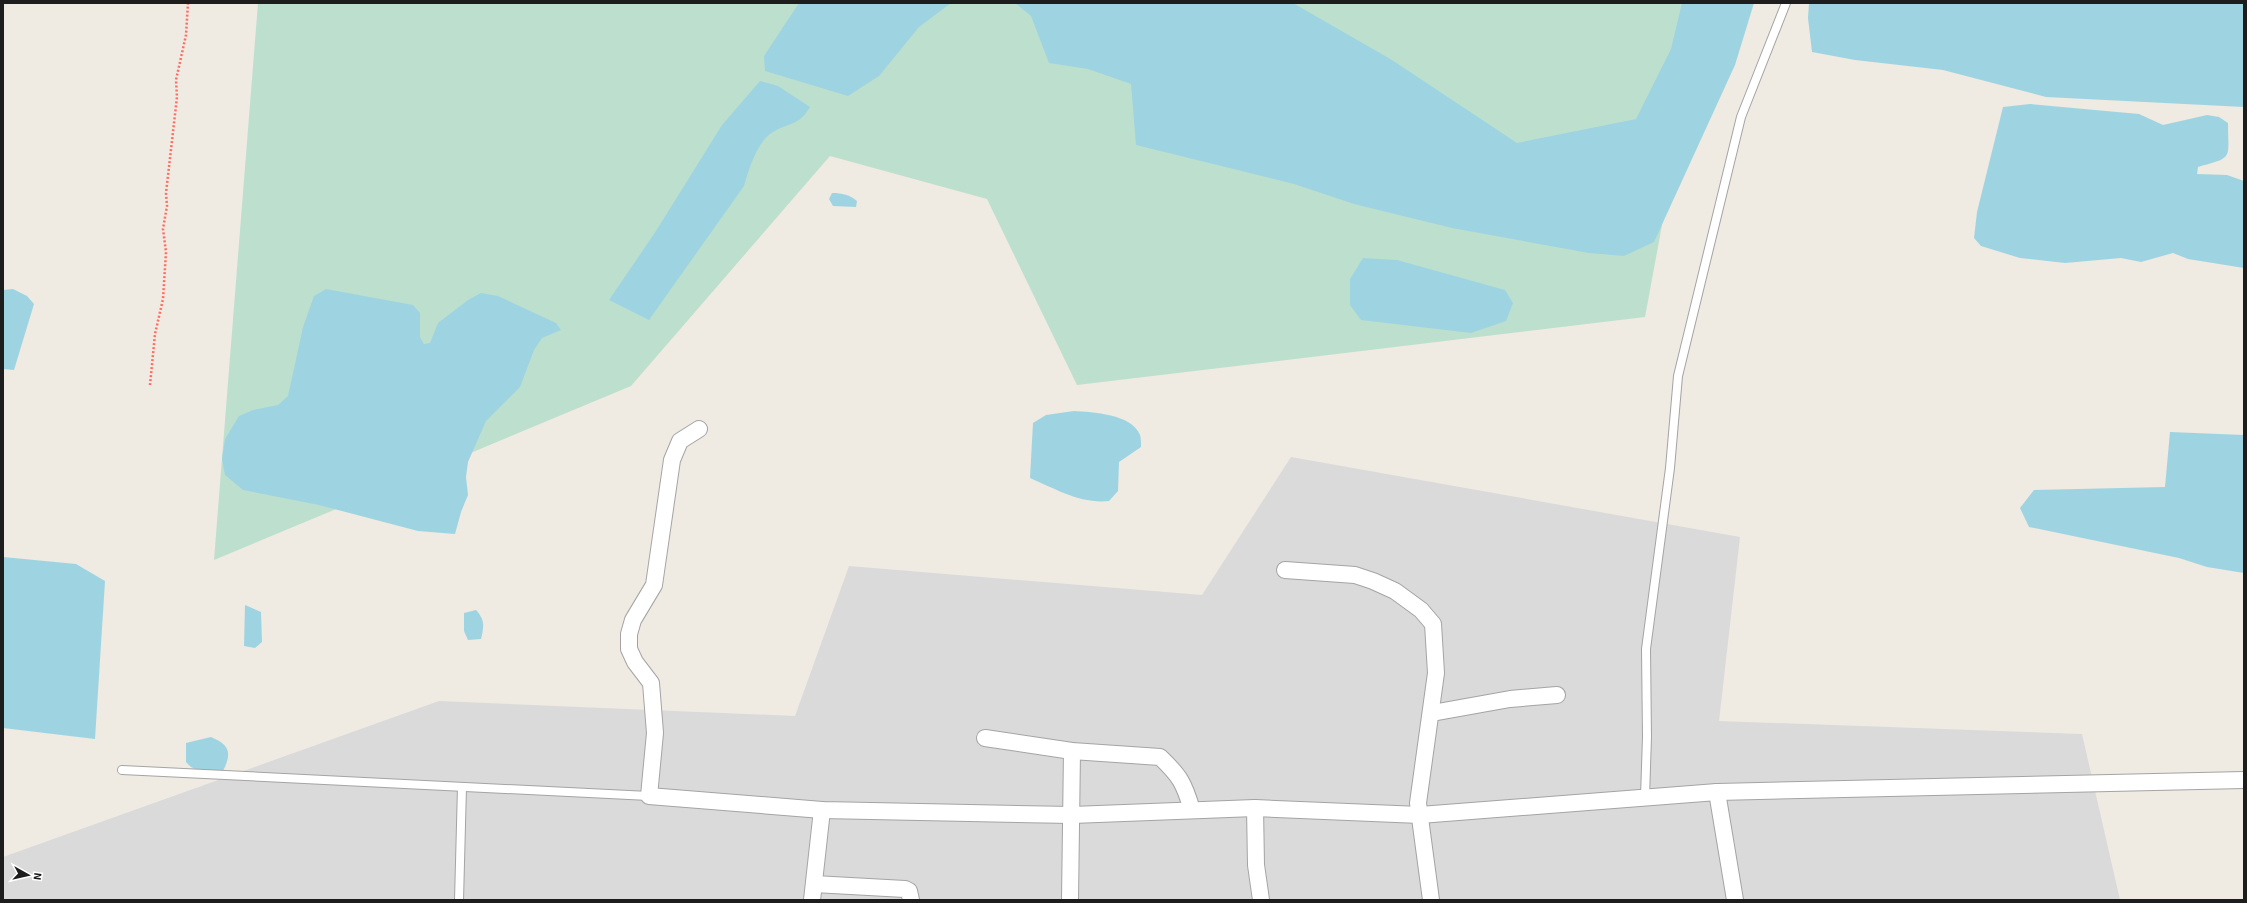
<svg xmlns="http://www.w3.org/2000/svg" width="2247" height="903" font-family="'Source Sans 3',sans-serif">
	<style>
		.residential { fill: #dbdada }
		.wetland { fill: #bddfce }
		.water { fill: #9ed4e1 }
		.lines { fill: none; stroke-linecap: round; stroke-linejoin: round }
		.lane-casing { stroke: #a4a4a4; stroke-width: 10 }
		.street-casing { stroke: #a4a4a4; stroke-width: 18 }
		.path { stroke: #ff6e63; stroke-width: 2.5; stroke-dasharray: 2 2; stroke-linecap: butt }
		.lane { stroke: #fff; stroke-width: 8 }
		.street { stroke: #fff; stroke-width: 16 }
	</style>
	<rect width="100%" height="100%" fill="#efeae2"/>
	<polygon class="residential" points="1291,457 1740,537 1719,721 2082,734 2120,900 3,900 3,857 439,701 795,716 849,566 1202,595"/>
	<polygon class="wetland" points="258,3 1703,3 1645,317 1077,385 987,199 830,156 631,386 214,560"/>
	<g class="water">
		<polygon points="799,3 951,3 919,27 879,76 848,96 765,71 764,56"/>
		<polygon points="1015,3 1293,3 1392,60 1517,143 1636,119 1671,49 1682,3 1754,3 1735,65 1654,242 1624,256 1589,253 1452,228 1354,204 1294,184 1136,145 1131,84 1088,69 1049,63 1031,16"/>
		<polygon points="1809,3 2244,3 2244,107 2046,97 1943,70 1855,60 1812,52 1808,18"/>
		<path d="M760,81L778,86L810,107C799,126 790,122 773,132C758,140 748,171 744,186L649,320L609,300L656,231L722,125Z"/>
		<path d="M2030,104L2139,114L2163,125L2207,115L2219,117L2228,123C2228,160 2234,157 2198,167L2197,174L2227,175L2244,181V268L2188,259L2173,253L2141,262L2121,258L2065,263L2020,258L1981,246L1974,238L1977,212L2003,107Z"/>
		<path d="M832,193C842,193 850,195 857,201L856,207L833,206L829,199Z"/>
		<polygon points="1363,258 1397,260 1505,290 1513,303 1506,321 1471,333 1361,320 1350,305 1350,279"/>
		<polygon points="13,289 27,296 34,304 14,370 3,369 3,290"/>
		<polygon points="326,289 413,305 420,313 420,337 424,344 430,343 438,323 468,300 481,293 498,296 556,323 561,330 542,338 534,350 520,387 486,421 468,462 466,477 468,495 461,512 455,534 418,531 319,505 243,490 225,475 222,459 225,439 239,416 253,410 278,405 288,396 303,327 314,296"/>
		<path d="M1074,411C1092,412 1132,414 1140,435C1141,438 1141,443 1141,447L1119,462L1118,491L1109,501C1080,504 1056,489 1030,478L1033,423L1046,415Z"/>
		<polygon points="2170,432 2244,435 2244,573 2207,567 2179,558 2029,527 2020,508 2034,490 2165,487"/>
		<polygon points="3,557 76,564 105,581 95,739 3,728"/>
		<polygon points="245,605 261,612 262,642 255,648 244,646"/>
		<path d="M476,610C485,620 484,626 481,639L468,640L464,631V613Z"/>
		<path d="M211,737C230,745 232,753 223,771C208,772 196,774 186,762V743Z"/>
	</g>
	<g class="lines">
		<defs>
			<g id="lane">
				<polyline points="122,770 649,796"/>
				<polyline points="1645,797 1647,737 1646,649 1670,468 1678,376 1741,117 1786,3"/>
				<polyline points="459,900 462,787"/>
			</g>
			<g id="street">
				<polyline points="699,429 680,441 672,460 654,585 633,620 629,634 629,649 635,662 651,683 655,733 649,796 822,810 1072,815 1255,808 1420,815 1717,792 2244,780"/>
				<polyline points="1285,570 1355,575 1373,581 1395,591 1421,610 1433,624 1436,673 1418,803 1431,900"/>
				<polyline points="1432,713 1510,699 1557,695"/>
				<path d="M985,738L1072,751L1160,757C1180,776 1184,783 1192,810"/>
				<polyline points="1717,792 1735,900"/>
				<polyline points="1255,808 1256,865 1261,900"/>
				<polyline points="814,884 905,889 909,891 911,900"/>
				<polyline points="812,900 822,810"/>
				<polyline points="1070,900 1072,751"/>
			</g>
		</defs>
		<use href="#lane" class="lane-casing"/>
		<use href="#street" class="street-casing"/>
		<polyline class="path" points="150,385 155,334 163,299 166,252 163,229 167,206 166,193 177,97 176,80 186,35 188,3"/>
		<use href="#lane" class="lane"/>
		<use href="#street" class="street"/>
	</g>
	<rect width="2247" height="903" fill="none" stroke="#1d1d1d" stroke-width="8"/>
	<g transform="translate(28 875) rotate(98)" stroke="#ffffff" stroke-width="3" paint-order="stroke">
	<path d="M0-3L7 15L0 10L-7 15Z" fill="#1d1d1d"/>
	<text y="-6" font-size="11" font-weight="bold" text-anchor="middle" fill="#1d1d1d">N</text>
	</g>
</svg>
